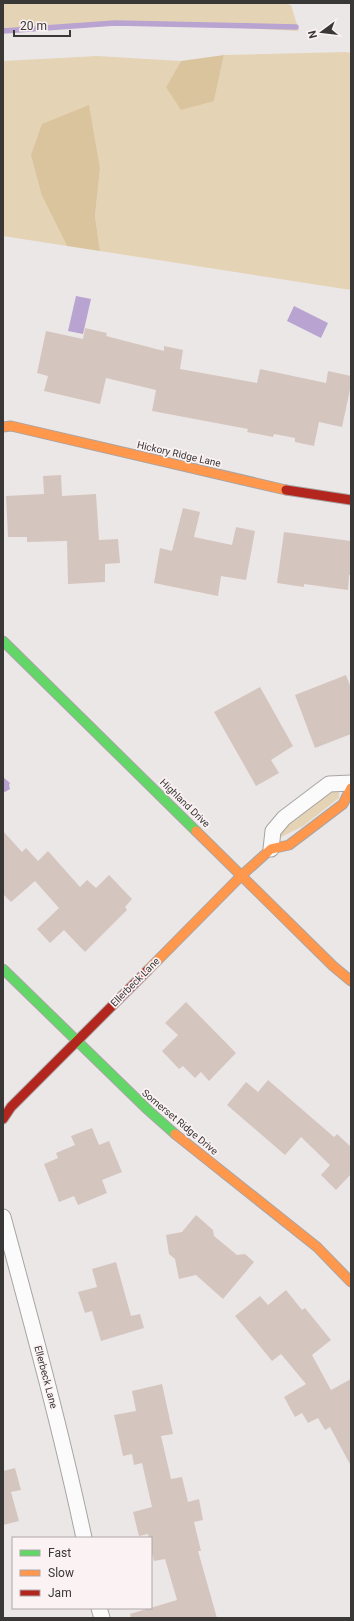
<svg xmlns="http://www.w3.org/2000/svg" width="354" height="1621" font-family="Roboto,sans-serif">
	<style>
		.green { fill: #e5d3b5 }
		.forest { fill: #dac49d }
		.water { fill: #b9a3d0 }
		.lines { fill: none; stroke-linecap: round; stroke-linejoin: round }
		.stream { stroke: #b9a3d0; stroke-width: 5.5 }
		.building { fill: #d5c5bf }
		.street-casing { stroke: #a8a4a4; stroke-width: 17 }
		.fast-casing { stroke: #a8a4a4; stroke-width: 11 }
		.slow-casing { stroke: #a8a4a4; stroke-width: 11 }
		.jam-casing { stroke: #a8a4a4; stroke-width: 11 }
		.street { stroke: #fcfbfb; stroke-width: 15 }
		.fast { stroke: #63d668; stroke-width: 9 }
		.slow { stroke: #ff974d; stroke-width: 9 }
		.jam { stroke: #b3261e; stroke-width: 9 }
		.labels { text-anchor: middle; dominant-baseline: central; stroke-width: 3.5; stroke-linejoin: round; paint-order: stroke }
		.street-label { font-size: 10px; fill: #3a3737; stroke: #fbf2f3 }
	</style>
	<rect width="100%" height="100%" fill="#ece7e7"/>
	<g class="green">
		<polygon points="3,3 283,3 291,5 299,31 121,22 3,29"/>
		<polygon points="345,52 351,53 351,290 100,251 95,216 100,169 42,196 67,246 3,236 3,61 97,56 181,61 166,87 214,101 224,55"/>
		<polygon points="335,789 339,792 339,798 303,826 281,837 280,832 283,827"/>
	</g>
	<g class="forest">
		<polygon points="224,55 214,101 181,110 166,87 181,61"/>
		<polygon points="89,105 100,169 95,216 100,251 67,246 42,196 31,155 42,124"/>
	</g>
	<g class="water">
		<polygon points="76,296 91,299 83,334 68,331"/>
		<polygon points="294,306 328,323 321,338 287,321"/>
		<polygon points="3,777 10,783 9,785 10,789 5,792 3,791"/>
	</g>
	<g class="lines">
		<polyline class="stream" points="3,31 115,23 296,27"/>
	</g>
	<g class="building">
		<polygon points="85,328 107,333 106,336 164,351 164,346 183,350 180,369 257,383 260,369 326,383 328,371 351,376 351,385 342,427 319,422 314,446 295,442 295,438 274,434 273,437 247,432 248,429 152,411 156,390 106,378 100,404 44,391 48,376 37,373 46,331 83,339"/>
		<polygon points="61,475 62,496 96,494 99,540 118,539 120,563 105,564 105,582 68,584 67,541 27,542 27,537 8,537 6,496 44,494 43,476"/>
		<polygon points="183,508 200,512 194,537 232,545 236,527 255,531 246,580 221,576 218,596 154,583 160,548 172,551"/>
		<polygon points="284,532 351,541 351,575 349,575 348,590 304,584 304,587 277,583"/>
		<polygon points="346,675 351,688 351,734 315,748 295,695"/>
		<polygon points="260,687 293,746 271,760 279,773 256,786 214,712"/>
		<polygon points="3,831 22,852 26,848 38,861 48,851 80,887 87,880 96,888 109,875 132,899 125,907 127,910 85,952 64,930 50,943 37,929 59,908 35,881 11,902 3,894"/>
		<polygon points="186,1002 236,1053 209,1081 201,1072 195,1078 183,1066 179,1069 162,1051 178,1035 165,1023"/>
		<polygon points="268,1080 334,1137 337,1134 351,1147 351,1174 336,1190 321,1175 330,1165 301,1137 285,1155 227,1105 246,1082 258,1092"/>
		<polygon points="92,1128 99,1145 109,1141 122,1172 102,1180 107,1193 78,1205 74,1196 59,1202 44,1164 58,1158 56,1153 75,1145 71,1136"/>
		<polygon points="196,1215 213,1230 214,1236 237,1255 245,1254 254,1262 223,1299 196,1275 179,1279 175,1259 169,1254 166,1235 182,1232"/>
		<polygon points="116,1262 131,1316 140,1314 144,1328 101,1341 92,1311 85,1313 78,1292 97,1287 92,1269"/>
		<polygon points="286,1290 302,1310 305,1308 331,1340 312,1355 331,1390 351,1379 351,1466 330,1427 325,1430 318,1418 308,1423 302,1413 295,1417 284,1397 306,1384 281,1354 272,1361 235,1316 260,1296 268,1305"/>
		<polygon points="162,1384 173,1434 161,1436 171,1479 182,1477 188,1502 199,1499 203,1520 194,1522 201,1551 198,1551 217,1618 131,1618 130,1614 177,1600 165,1559 154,1561 151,1549 151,1538 149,1538 148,1534 139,1536 133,1512 152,1507 142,1463 134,1465 132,1454 123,1456 114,1415 136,1411 132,1391"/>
		<polygon points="15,1468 21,1490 11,1492 19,1521 3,1525 3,1471"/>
	</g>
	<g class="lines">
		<defs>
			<g id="street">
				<polyline points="271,849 273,831 284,818 329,784 351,783"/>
				<path d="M3,1217C32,1324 61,1430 84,1538"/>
				<polyline points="99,1608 102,1618"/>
			</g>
			<g id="fast">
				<polyline points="3,641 196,831"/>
				<polyline points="3,969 148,1110 175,1134"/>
			</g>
			<g id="slow">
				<polyline points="3,427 11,426 286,490"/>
				<polyline points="196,831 333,966 351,981"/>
				<polyline points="148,970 242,875 271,849 289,845 343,804 351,788"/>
				<polyline points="175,1134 317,1247 351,1282"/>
			</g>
			<g id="jam">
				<polyline points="286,490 351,500"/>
				<polyline points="3,1119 11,1107 148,970"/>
			</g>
		</defs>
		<use href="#street" class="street-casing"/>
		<use href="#fast" class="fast-casing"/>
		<use href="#slow" class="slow-casing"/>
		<use href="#jam" class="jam-casing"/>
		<use href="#street" class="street"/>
		<use href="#fast" class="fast"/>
		<use href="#slow" class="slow"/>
		<use href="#jam" class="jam"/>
	</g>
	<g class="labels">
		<g class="street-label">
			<text transform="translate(179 454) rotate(13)">Hickory Ridge Lane</text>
			<text transform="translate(185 803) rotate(44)">Highland Drive</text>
			<text transform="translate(135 982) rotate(-45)">Ellerbeck Lane</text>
			<text transform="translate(180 1122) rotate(40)">Somerset Ridge Drive</text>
			<text transform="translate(46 1377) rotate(75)">Ellerbeck Lane</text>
		</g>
	</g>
	<rect width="354" height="1621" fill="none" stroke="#3a3737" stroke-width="8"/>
	<rect x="12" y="1537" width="140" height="72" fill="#fbf2f3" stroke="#aea7a8"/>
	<rect x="20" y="1550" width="20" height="6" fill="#63d668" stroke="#aea7a8"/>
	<text x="48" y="1557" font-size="12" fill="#3a3737">Fast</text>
	<rect x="20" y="1570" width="20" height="6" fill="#ff974d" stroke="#aea7a8"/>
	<text x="48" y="1577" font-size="12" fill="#3a3737">Slow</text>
	<rect x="20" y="1590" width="20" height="6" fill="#b3261e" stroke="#aea7a8"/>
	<text x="48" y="1597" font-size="12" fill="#3a3737">Jam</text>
	<g transform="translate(322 32) rotate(255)" stroke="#fbf2f3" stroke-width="3" paint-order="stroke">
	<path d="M0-3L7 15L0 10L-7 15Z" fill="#3a3737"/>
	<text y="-6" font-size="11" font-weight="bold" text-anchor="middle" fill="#3a3737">N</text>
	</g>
	<path d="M14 30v6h56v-6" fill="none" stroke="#3a3737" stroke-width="2"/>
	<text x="20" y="30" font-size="12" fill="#3a3737" stroke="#fbf2f3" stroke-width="3" paint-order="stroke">20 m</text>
</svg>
